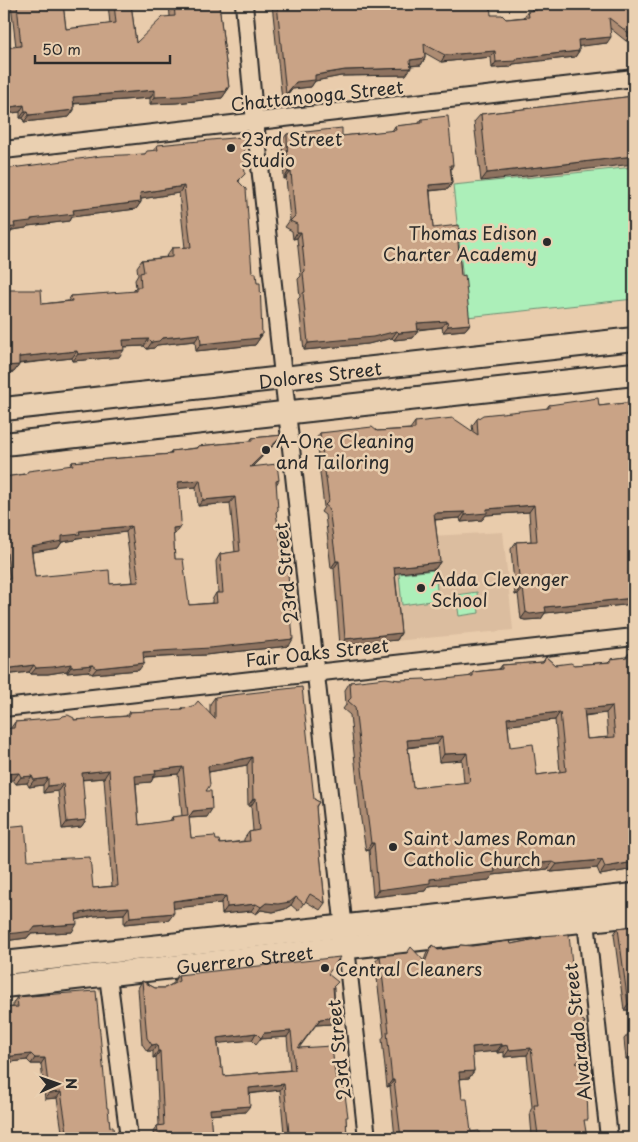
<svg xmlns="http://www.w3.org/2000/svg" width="638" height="1142" font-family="'Playpen Sans',sans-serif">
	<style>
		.built { fill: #dbbd9f }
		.green { fill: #acefb9; stroke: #6c8d72 }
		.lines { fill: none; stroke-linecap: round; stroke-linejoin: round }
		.minor-casing { stroke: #2b2b2b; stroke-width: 20 }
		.secondary-casing { stroke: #2b2b2b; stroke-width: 26 }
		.minor { stroke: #ead0b1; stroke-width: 16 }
		.secondary { stroke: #ead0b1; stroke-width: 22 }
		.wall { fill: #ad8c73; stroke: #2b2b2b; fill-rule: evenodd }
		.shaded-wall { fill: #8d725e; stroke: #2b2b2b }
		.building { fill: #c9a386; stroke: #2b2b2b; fill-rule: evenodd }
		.poi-dot { fill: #2b2b2b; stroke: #ead0b1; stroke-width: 2 }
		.labels { text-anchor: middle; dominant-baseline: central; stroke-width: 5; stroke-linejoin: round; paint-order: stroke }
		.street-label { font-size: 18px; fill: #2b2b2b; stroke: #ead0b1 }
		.poi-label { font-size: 18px; fill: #2b2b2b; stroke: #ead0b1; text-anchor: start }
	</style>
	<rect width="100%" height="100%" fill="#e9ccac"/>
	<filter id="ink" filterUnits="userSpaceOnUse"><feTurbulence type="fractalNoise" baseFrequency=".02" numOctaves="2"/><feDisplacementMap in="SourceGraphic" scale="10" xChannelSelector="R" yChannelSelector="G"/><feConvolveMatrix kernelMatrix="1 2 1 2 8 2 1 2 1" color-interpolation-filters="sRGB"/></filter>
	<g filter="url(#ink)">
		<polygon class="built" points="503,532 513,630 340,646 329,547 431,536"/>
		<g class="green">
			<polygon points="634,167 634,299 467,317 453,185"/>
			<polygon points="435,570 438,600 402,605 399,574"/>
			<polygon points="477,592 479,613 459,616 456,595"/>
		</g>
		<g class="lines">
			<defs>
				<g id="minor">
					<polyline points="244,4 253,103 367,1138"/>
					<polyline points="4,150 634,78"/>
					<polyline points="4,708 634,637"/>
					<polyline points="586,921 609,1138"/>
					<polyline points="108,976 129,1138"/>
				</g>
				<g id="secondary">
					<path id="s1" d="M4,409L634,339"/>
					<polyline points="4,444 634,374"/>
					<polyline points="4,963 634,895"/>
					<path id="s2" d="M4,986L634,915"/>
				</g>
			</defs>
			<use href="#minor" class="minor-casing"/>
			<use href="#secondary" class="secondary-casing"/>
			<use href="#minor" class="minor"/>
			<use href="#secondary" class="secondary"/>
		</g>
		<g class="wall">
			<polygon points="11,4 63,4 66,29 110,24 108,4 131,4 136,43 170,16 169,4 219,4 229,88 222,98 176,103 150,104 150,98 74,104 74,110 69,117 24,122 23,118 20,118 20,112 4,114 4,48 16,47"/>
			<polygon points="272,4 313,4 314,7 436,5 491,15 506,19 524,17 528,11 532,11 531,4 634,4 634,40 626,41 610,28 607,43 579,46 579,51 575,57 513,64 511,67 492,68 491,57 441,62 425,53 425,58 421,65 411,66 406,75 341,76 315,81 311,87 292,89 282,100"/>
			<polygon points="634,96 481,181 474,122 481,114"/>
			<polygon points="422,119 453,165 451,169 452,183 448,189 430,191 433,228 458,245 461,276 470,324 465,330 443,332 442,327 418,330 418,331 413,338 394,340 392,338 368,344 304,350 298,299 300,297 298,279 301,276 297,238 293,239 292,231 285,227 290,220 286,178 284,179 282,140 287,134 342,136 392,131 395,126 418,124"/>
			<polygon points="157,145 244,165 239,182 252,273 257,283 262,335 255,345 196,351 195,341 157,345 154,348 147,349 144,346 124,347 119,357 73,361 72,358 19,364 19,365 14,372 4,373 4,278 6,290 42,304 68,301 71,296 133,292 136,287 135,280 138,275 137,267 142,260 167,257 166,256 172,248 185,248 179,193 141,199 141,202 136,209 71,217 69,221 28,226 26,228 12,230 10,234 4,235 4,169 145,154 154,150"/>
			<polygon points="634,402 634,604 545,613 541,619 525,620 521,619 518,594 515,595 511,549 516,542 531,541 529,512 486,515 482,520 461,522 460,518 435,520 440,562 435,569 395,573 401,633 397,640 340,646 334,568 331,568 325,515 321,512 324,507 316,439 320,433 377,431 410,429 415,422 473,431 472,426 477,419 546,409 549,405 599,406"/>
			<path d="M283,435L278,441L252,467L279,480L276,485V513L289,646L205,655L143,658L139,670L92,674L88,671L67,673V671L48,674H31L29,672L4,675V580H5L4,572V477L12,476L70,466L72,462L170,454L171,451L196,448L198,446L250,441L252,438ZM196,487L198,506L230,503L235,552L220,554L216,561L218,593H216L212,600V603L189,605L175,559L173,534H175L178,488ZM126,532L133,582L110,584L35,577L32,552L58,548L62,542L75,540L77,538Z"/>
			<path d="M629,653L634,869L600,875L597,868L551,872L548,869L493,875L489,880L428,886L425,891L373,897L369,850L366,851L361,820L350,715L343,709L346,705L345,690L350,682L399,680L427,681L469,677L473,672L499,669L502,665L543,662L546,657L555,665H574L608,662L611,659L626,657ZM606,713L608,737L587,739L585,716ZM555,720L560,772L537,775L510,747L508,725ZM437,744L439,762L462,760L464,783L413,788L408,748Z"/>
			<path d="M215,697L314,799L319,802L316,807L318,833L325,903L320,910L305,901L298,911L291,905L285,909L273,912L261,910L256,914L251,911L222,914L221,903L190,906L173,908L169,920L124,924V914L94,916L76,920L72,932L30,934L27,938L4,941V827L28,860L93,888L112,886L104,778L82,780L86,820L81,827L62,829L58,791L43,793V785L29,787L27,783L16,784L13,780L10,729L15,722L74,720L126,716L129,712L181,710L182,708L210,714V704ZM247,765L248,806H251L253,831L249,832L244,839V841L220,844L216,840L191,838L189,818L207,817L206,791L209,772ZM178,774L182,816L172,817L170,821L139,825L136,783L151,782L154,776Z"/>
			<polygon points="634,926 634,1025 633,1010 624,1010 614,934 618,928"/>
			<polygon points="541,936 577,1016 585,1022 580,1029 573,1035 580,1062 577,1065 581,1085 584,1125 587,1138 528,1138 530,1136 532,1136 530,1112 532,1107 527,1055 504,1057 504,1052 497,1053 497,1051 472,1053 474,1071 469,1078 460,1079 462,1099 471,1132 480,1138 395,1138 390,1086 387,1087 382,1039 384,1036 375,962 380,956 424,960 427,952 432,945 438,950 458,947 460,945 472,946 511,944 540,938"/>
			<path d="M328,974L334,988L335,1011L331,1024L316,1025L299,1048L335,1074L346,1120L347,1138H253L255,1136L284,1133L280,1090L249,1094L245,1112L210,1115L212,1138H154L153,1132L157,1126L159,1125L156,1057L153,1058V1051H147L142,1044L138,988L142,981L155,988H165L174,983V981L178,975ZM287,1037L290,1070L224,1076L221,1068L218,1043L252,1040L256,1044L260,1039Z"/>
			<polygon points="17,997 107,1108 110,1127 114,1138 63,1138 57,1098 45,1099 41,1064 31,1064 27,1060 4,1063 4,1008 13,1007 13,1003"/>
			<polygon points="634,1032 634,1119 633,1119 629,1059 626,1059 624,1039 629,1033"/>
		</g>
		<g class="shaded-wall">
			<polygon points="630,34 634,34 634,40 626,41"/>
			<polygon points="611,37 607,43 574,47 578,40"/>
			<polygon points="495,51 491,57 441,62 445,55"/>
			<polygon points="579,51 575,57 513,64 511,67 492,68 496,62 517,58"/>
			<polygon points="425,58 421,65 406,66 410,60"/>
			<polygon points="411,68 406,75 341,76 315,81 311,87 292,89 282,100 296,82 315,75 345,70"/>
			<polygon points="229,88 222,98 176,103 150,104 155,97"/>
			<polygon points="155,90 150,98 68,104 73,97"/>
			<polygon points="24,105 20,112 4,114 4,108"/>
			<polygon points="74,110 69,117 24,122 29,115"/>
			<polygon points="25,111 28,111 23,118 20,118"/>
			<polygon points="634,156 634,164 481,181 487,173"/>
			<polygon points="288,172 291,172 286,178 284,179"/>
			<polygon points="452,183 448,189 425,191 429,185"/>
			<polygon points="184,186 179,193 135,200 140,193"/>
			<polygon points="141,202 136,209 71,217 69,221 28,226 26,228 12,230 10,234 4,235 4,228 14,223 73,210"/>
			<polygon points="297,232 301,232 297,238 293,239"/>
			<polygon points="447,321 442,327 412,330 417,323"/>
			<polygon points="470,324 465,330 443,332 448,326"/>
			<polygon points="397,331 392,338 368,344 304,350 308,343"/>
			<polygon points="418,331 413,338 394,340 399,333"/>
			<polygon points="200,334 195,341 157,345 154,348 147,349 152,342 162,338"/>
			<polygon points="262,335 255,345 196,351 201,344"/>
			<polygon points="149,339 144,346 118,347 123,340"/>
			<polygon points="124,350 119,357 73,361 78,354"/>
			<polygon points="77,351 72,358 14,364 19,357"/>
			<polygon points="19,365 14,372 4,373 4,366"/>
			<polygon points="283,435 278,441 245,474 250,467"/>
			<polygon points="200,480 196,487 173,489 178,482"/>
			<polygon points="235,497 230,503 198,506 203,500"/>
			<polygon points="534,505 529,512 486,515 482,520 461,522 465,515 487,509"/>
			<polygon points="465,512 460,518 430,520 434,513"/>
			<polygon points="131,526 126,532 77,538 75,540 62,542 58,548 26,553 31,547 62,536 79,531"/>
			<polygon points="180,527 175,534 168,534 173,528"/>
			<polygon points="336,561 339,561 334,568 331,568"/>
			<polygon points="440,562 435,569 390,574 394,567"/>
			<polygon points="520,588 523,588 518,594 515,595"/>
			<polygon points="634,598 634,604 545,613 541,619 525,620 521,619 526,612 545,607"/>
			<polygon points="401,633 397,640 340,646 345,639"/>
			<polygon points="293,639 289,646 205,655 138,658 143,652"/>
			<polygon points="144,663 139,670 92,674 97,668"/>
			<polygon points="71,664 67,671 48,674 31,674 36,668"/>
			<polygon points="34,665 29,672 4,675 4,669"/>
			<polygon points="93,665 88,671 67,673 71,667"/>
			<polygon points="612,706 606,713 578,716 584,709"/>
			<polygon points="560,712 555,720 502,726 507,718"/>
			<polygon points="442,737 437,744 402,748 407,740"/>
			<polygon points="467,753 462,760 439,762 444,754"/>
			<polygon points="252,757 247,765 203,773 208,766"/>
			<polygon points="183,767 178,774 154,776 151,782 130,784 135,776 155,770"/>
			<polygon points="109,770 104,778 77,780 82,773"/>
			<polygon points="19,773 13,780 4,781 4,774"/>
			<polygon points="32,776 27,783 16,784 21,777"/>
			<polygon points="48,778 43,785 29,787 34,780"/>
			<polygon points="63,784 58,791 43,793 48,786"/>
			<polygon points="256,798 251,806 248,806 253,799"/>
			<polygon points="212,809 207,817 188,818 193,811"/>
			<polygon points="86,820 81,827 62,829 67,822"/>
			<polygon points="371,843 374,843 369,850 366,851"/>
			<polygon points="602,860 597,868 551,872 557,864"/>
			<polygon points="553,862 548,869 493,875 489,880 428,886 425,891 373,897 378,890 430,879 494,867"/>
			<polygon points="634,862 634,869 600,875 605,867"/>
			<polygon points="226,896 221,903 168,909 173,901"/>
			<polygon points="296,897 291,905 285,909 273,912 261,910 256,914 261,907 266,903"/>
			<polygon points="256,904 251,911 222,914 227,907"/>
			<polygon points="129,907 124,914 94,916 71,921 76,914 99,909"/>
			<polygon points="174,913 169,920 124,924 130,917"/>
			<polygon points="77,924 72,932 30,934 27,938 4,941 4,934 35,927"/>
			<polygon points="628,1004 634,1004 634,1008 633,1010 624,1010"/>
			<polygon points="336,1017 331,1024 316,1025 320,1019"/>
			<polygon points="585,1022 580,1029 567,1041 572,1034"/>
			<polygon points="291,1031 287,1037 260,1039 264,1033"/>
			<polygon points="256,1033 252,1040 213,1044 217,1038"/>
			<polygon points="157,1044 153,1051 147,1051 152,1045"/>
			<polygon points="502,1044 497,1051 467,1054 472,1047"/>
			<polygon points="508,1045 504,1052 497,1053 502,1046"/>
			<polygon points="531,1048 527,1055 504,1057 509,1050"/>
			<polygon points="158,1051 160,1051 156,1057 153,1058"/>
			<polygon points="633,1052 629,1059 626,1059 630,1053"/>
			<polygon points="31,1054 27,1060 4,1063 4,1057"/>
			<polygon points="585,1055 580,1062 571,1070 576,1063"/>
			<polygon points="35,1058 45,1058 41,1064 31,1064"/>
			<polygon points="474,1071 469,1078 455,1079 459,1072"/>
			<polygon points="392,1080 394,1080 390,1086 387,1087"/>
			<polygon points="284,1084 280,1090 245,1094 249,1088"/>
			<polygon points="61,1092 57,1098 45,1099 49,1093"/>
			<polygon points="250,1106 245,1112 206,1115 210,1109"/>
		</g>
		<g class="building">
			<polygon points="17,4 63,4 66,29 116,23 114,4 131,4 136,43 163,17 175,16 174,4 219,4 229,88 226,88 227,91 181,96 155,97 155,90 73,97 74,110 29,115 28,111 25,111 24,105 4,108 4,48 21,46"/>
			<polygon points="277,4 313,4 314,7 347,4 436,4 436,5 445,4 490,4 491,15 502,15 506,19 529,17 528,11 537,10 536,4 634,4 634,34 630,34 609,18 611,37 578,40 579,51 517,58 516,61 496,62 495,51 445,55 424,44 425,58 410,60 411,68 345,70 315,75 315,80 296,82 286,94"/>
			<polygon points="634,96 634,156 487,173 481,114"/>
			<polygon points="448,116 453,165 450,165 452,183 429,185 433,228 459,225 461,241 458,242 461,276 465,275 470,324 448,326 447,321 417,323 418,331 399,333 397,331 373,337 308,343 303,293 305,292 303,273 305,271 301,232 297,232 297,224 290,221 295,216 291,172 288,172 287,134 342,128 342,136 396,130 395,126 422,123 422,119"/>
			<polygon points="243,137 246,162 244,162 245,174 238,181 246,189 252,273 256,273 257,283 260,283 262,335 259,335 260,338 201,344 200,334 162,338 159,341 152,342 149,339 123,340 124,350 78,354 77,351 19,357 19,365 4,366 4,278 6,290 41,290 42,304 72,301 71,296 136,291 136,287 141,287 140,273 144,272 142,260 172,257 172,248 191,247 184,186 140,193 141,202 73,210 74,214 31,219 31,221 14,223 15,227 4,228 4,169 101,156 145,154 147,151 158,150 157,145"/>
			<polygon points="598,398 599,406 634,402 634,598 545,607 546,612 530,614 526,612 523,588 520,588 516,542 537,541 534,505 487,509 487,513 465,515 465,512 434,513 440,562 394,567 401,633 345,639 339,561 336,561 329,508 325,505 329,501 320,433 372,427 377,431 415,429 415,422 453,418 478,435 477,419 483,415 549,408 549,405"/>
			<path d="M283,435L250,467L277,464L279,480L276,481L278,510L276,512L281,546L286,548L293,639L210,648L143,652L144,663L97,668L93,665L71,667V664L53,667L36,668L34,665L4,669V580L10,579L7,553H4V477L26,474L28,471L73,465L72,462L172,454L171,451L198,448V446L252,441V438ZM200,480L203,500L235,497L240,551L220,554L223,593H216L217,603L189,605L183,559H175L173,528L180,527L181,521L178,482ZM131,526L139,582L110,584L109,570L35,577L31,547L62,541V536L80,534L79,531Z"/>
			<path d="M634,652V862L605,867L602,860L557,864L553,862L494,867L495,872L430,879V883L378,890L374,843H371L367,812L355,707L348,701L351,698L350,682L386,678L399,680L425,679L427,681L473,676V672L502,669V665L543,662L546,657L555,665L571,663L574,665L611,662V659L627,657L629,653ZM612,706L615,737L587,739L584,709ZM560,712L566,771L537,775L533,744L510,747L507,718ZM442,737L444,754L467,753L470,782L413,788L407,740Z"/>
			<path d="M302,687L314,799L319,802L316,806L318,833L325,903L310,894L304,904L296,897L290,902L278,904L266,903L261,907L256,904L227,907L226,896L195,898L173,901L174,913L130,917L129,907L99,909L76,914L77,924L35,927L32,931L17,933L4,934V827L25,825L28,860L90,857L93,888L118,886L109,770L82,773L86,820L67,822L63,784L48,786V778L34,780L32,776L21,777L19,773L4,774V729L14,728L15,722L61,718L63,716L68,715L74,718V720L129,716V712L183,709L182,708L193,707L198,701L215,719V697ZM252,757L253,799L256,798L259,830L249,832L250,841L220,844L219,840H216L215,836L191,838L189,817L193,811L212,809L211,791H206L210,785L208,766ZM183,767L188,815L172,817L173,820L139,825L135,776L156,774L155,770Z"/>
			<polygon points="634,926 634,1004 628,1004 618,928"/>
			<polygon points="569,934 577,1016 585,1022 572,1034 583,1040 585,1055 576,1063 586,1070 587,1077 580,1084 587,1091 588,1120 584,1120 587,1138 530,1138 530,1136 538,1135 534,1105 538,1105 531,1048 509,1050 508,1045 502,1046 502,1044 472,1047 474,1071 459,1072 462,1099 467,1099 471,1132 479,1131 480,1138 401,1138 394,1080 392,1080 387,1032 389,1032 380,956 407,953 411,947 425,962 432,945 438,950 459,947 460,945 472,946 510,941 511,944 542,938 541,936"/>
			<path d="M340,957L328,974L338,982L333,987L334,999L340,1004L335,1011L336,1017L320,1019L298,1048L332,1046L335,1074L337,1080L344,1087L348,1117H346L347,1138H255V1136L289,1133L284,1084L249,1088L250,1106L210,1109L212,1138H159L157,1126L164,1125L160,1051H158L157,1044L152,1045L147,1038L142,981L155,988H165L179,981L178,975ZM291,1031L295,1070L224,1076L223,1068H221L217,1038L256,1033L261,1038L264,1033Z"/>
			<polygon points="96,991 107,1108 108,1108 110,1127 113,1127 114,1138 68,1138 61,1092 49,1093 45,1058 35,1058 31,1054 4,1057 4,1008 18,1007 17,997"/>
			<polygon points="634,1032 634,1065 633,1052 630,1053 629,1033"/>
		</g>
	</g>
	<g class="poi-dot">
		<circle cx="231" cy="148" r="5"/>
		<circle cx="547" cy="242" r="5"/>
		<circle cx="266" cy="450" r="5"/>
		<circle cx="421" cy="588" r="5"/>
		<circle cx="393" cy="847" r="5"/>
		<circle cx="325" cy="968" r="5"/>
	</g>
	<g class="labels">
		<g class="street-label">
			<text transform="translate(317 95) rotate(-6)">Chattanooga Street</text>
			<text stroke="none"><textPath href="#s1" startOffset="318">Dolores Street</textPath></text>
			<text transform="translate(285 573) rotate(-96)">23rd Street</text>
			<text transform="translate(317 652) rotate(-6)">Fair Oaks Street</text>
			<text stroke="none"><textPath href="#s2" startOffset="242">Guerrero Street</textPath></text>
			<text transform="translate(577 1032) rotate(-96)">Alvarado Street</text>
			<text transform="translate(338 1050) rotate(-96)">23rd Street</text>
		</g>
		<g class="poi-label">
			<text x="241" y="138">23rd Street<tspan x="241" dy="21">Studio</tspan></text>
			<text x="537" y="232" text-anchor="end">Thomas Edison<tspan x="537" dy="21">Charter Academy</tspan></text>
			<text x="276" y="440">A-One Cleaning<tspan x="276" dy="21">and Tailoring</tspan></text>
			<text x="431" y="578">Adda Clevenger<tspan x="431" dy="21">School</tspan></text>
			<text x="403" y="837">Saint James Roman<tspan x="403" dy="21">Catholic Church</tspan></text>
			<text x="335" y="968">Central Cleaners</text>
		</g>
	</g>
	<rect width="638" height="1142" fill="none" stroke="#ead0b1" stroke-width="20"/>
	<rect x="10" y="10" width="618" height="1122" fill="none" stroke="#2b2b2b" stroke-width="2" filter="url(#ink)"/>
	<g transform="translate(58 1084) rotate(88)" stroke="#ead0b1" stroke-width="4" paint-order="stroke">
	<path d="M0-4L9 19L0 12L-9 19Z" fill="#2b2b2b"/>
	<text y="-8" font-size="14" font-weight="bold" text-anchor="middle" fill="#2b2b2b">N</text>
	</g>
	<path d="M35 55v8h135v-8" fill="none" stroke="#2b2b2b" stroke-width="2.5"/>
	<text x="42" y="55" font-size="15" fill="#2b2b2b" stroke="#ead0b1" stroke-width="4" paint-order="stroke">50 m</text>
</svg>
